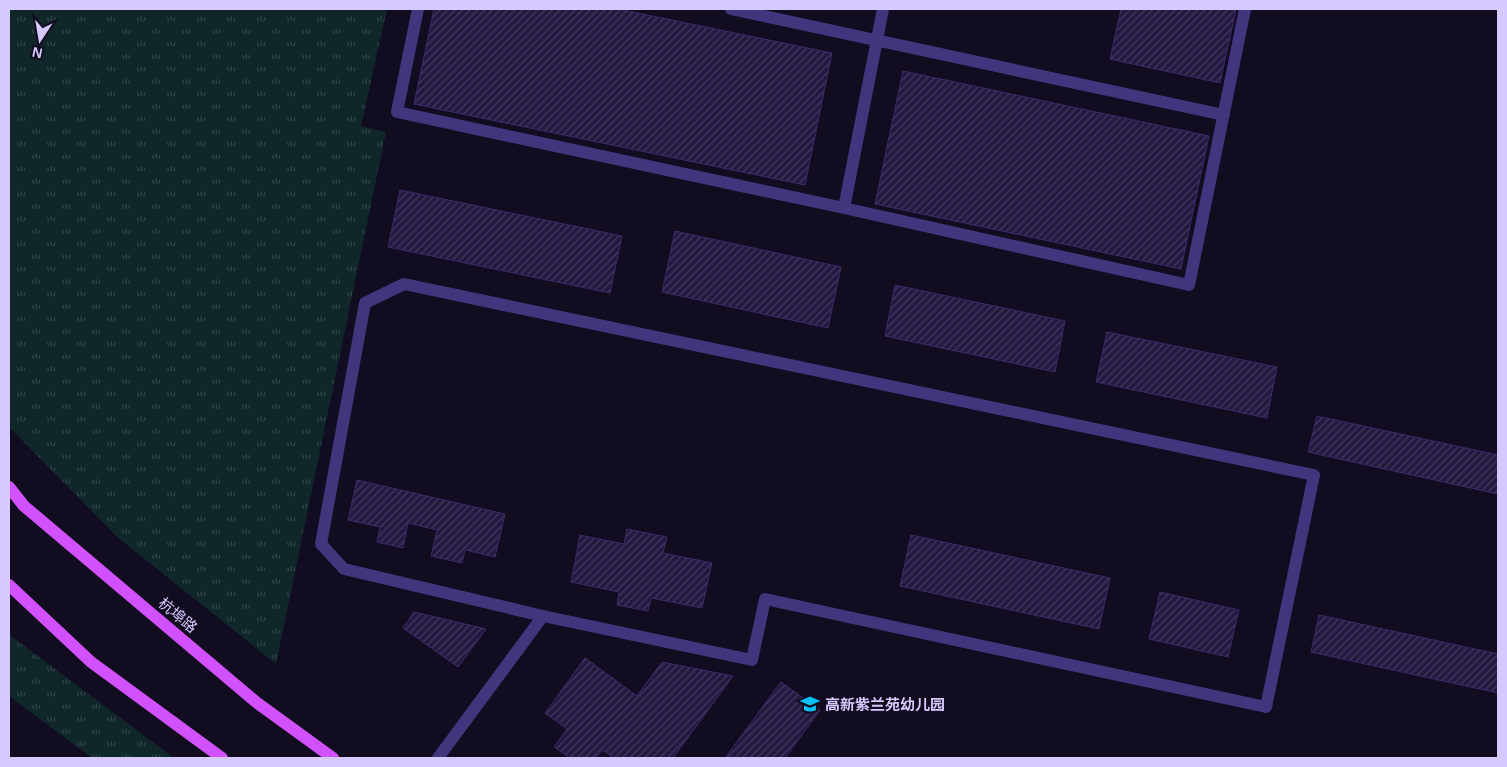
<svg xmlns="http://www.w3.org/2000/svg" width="1507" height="767" viewBox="0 0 1507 767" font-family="Helvetica,'Noto Sans SC',sans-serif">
<defs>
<pattern id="grass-tufts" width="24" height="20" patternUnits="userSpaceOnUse" patternTransform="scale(1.25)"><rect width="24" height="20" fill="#0f2729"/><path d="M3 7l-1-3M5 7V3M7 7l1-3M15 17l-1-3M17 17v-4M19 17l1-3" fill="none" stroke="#314549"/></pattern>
<pattern id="building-hatch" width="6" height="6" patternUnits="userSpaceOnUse" patternTransform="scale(1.25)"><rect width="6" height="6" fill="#241840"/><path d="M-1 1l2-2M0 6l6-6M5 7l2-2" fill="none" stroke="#43385d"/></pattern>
</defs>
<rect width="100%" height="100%" fill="#110c1f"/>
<!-- grass -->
<g fill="url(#grass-tufts)">
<path d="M9,9H387L361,126L386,132L276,664L117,537L9,427Z"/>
<path d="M9,634L11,636L174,758H92L9,696Z"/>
</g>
<!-- building -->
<g fill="url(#building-hatch)" stroke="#3e296c">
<path d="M434,9H618L832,53L805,185L414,104Z"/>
<path d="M1121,9H1236L1220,83L1110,59Z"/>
<path d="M903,71L1209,136L1181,269L875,204Z"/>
<path d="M400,190L622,236L610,293L388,247Z"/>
<path d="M675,231L841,267L828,328L662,292Z"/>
<path d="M895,285L1065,321L1055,372L885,336Z"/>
<path d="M1107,332L1277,367L1267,418L1096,382Z"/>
<path d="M1317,416L1498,455V494L1308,452Z"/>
<path d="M357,480L505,514L495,557L465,550L462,563L431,556L437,530L408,523L403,548L377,542L380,527L348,520Z"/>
<path d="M627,529L667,537L663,553L712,563L702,608L651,598L648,611L617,605L619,592L571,582L580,535L624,544Z"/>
<path d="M911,535L1110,578L1099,629L900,586Z"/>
<path d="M1160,592L1239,610L1228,657L1149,639Z"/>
<path d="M414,612L486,629L458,667L403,628Z"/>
<path d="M1319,615L1498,654V693L1311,652Z"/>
<path d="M585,658L637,696L662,662L733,676L673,758H614L602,750L596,758H570L554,747L567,729L545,713Z"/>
<path d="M781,682L820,710L785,758H725Z"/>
</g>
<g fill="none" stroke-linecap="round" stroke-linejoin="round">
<!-- minor -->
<g stroke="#41367e" stroke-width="12">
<path d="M418,9L397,112L844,208L1189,285L1245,9"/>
<path d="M731,9L1224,115"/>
<path d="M844,208L883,9"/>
<path d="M404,284L1314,475L1266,707L765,599L752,660L543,616L344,569L321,544L365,303Z"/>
<path d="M438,758L543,616"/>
</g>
<!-- major -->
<g stroke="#d150ff" stroke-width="12">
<path d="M9,487L24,506L256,702L333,758"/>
<path d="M9,585L91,662L222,758"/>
</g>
</g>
<!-- icons -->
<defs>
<g id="school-bare" transform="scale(1.5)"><path d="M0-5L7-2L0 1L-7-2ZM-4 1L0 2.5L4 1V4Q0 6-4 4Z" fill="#00c0f4" stroke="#110c1f" stroke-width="2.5" paint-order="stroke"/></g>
</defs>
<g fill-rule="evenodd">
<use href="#school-bare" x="810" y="704"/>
</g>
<g text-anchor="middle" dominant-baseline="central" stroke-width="5" stroke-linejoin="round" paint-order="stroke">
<!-- street labels -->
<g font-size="15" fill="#d6c9ff" stroke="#110c1f">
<text transform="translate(178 615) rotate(40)">杭埠路</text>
</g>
<!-- poi labels -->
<g font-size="15" font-weight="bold" fill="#d6c9ff" stroke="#110c1f" text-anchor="start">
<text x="825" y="704">高新紫兰苑幼儿园</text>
</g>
</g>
<!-- border -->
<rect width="1507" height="767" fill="none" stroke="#d6c9ff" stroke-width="20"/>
<!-- north arrow -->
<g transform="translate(40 40) rotate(192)" stroke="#110c1f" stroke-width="4" paint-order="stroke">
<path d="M0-4L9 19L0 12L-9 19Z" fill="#d6c9ff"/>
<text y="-8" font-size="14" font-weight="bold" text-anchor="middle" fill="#d6c9ff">N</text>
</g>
</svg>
